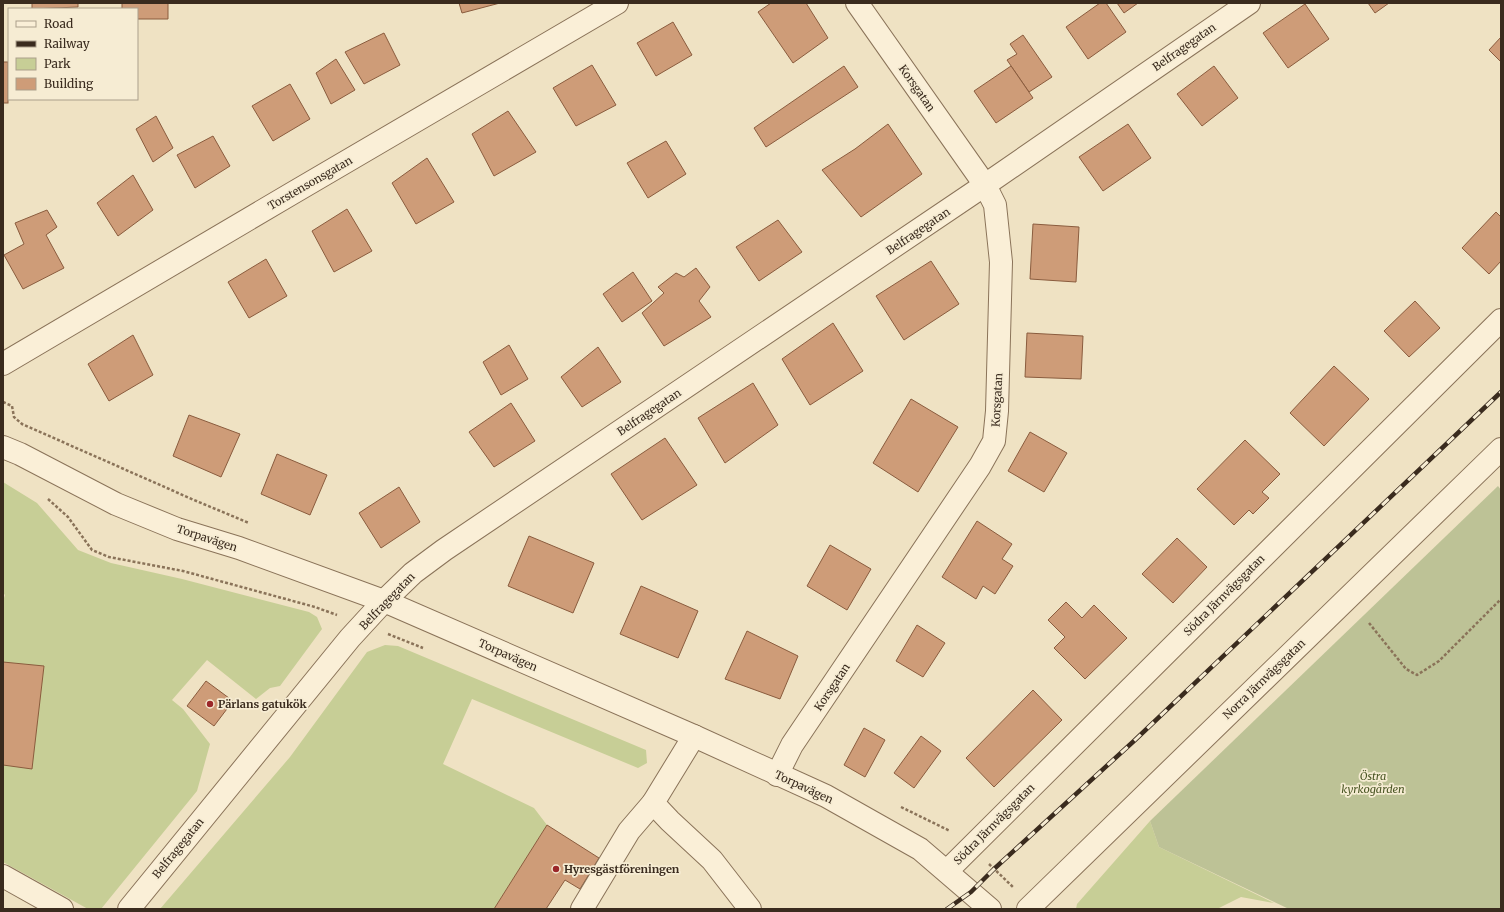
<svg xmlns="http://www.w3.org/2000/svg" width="1504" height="912" viewBox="0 0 1504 912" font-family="Merriweather,serif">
<rect width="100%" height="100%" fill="#efe2c3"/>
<!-- green -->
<g fill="#c7ce96">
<path d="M3,482L37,503L78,550L111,563L182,579L309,612L317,617L322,629L280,686L270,688L256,699L207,660L172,700L183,709L210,744L197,791L101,909H88L3,862V601L5,595L3,593Z"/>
<path d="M385,645L398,646L646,750L647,763L638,768L472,699L443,764L534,808L547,825L494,909H160L290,757L367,652Z"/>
<path d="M1150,821L1159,847L1274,903L1241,897L1217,909H1076L1077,904Z"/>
</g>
<!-- cemetery -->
<path fill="#bdc296" d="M1498,486L1501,490V909H1289L1159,847L1150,821Z"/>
<!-- building -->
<g fill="#ce9c78" stroke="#8a5c3e">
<path d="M32,3H78V7L32,9Z"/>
<path d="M122,3H168V19H137V9H122Z"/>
<path d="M459,3H500L462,13Z"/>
<path d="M771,3H806L828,38L793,63L758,12Z"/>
<path d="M1100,3H1106L1126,32L1088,59L1066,27Z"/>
<path d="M1117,3H1138L1124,13Z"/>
<path d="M1368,3H1389L1375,13Z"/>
<path d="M1305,4L1329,39L1288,68L1263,33Z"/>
<path d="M673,22L692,55L656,76L637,43Z"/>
<path d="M384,33L400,65L364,84L345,52Z"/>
<path d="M1023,35L1052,77L1029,92L1007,60L1017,54L1010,44Z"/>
<path d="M1501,37V62L1489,50Z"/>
<path d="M336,59L355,90L331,104L316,73Z"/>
<rect x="3" y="62" width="5" height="41"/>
<path d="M592,65L616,105L576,126L553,88Z"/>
<path d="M844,66L858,87L766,147L754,128Z"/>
<path d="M1011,66L1033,98L996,123L974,91Z"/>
<path d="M1214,66L1238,98L1202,126L1177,94Z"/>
<path d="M290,84L310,119L273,141L252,106Z"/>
<path d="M508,111L536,152L494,176L472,134Z"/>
<path d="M156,116L173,148L153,162L136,129Z"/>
<path d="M888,124L922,174L861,217L822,170L855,149Z"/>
<path d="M1128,124L1151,158L1103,191L1079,157Z"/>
<path d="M213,136L230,166L195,188L177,155Z"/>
<path d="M666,141L686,174L648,198L627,163Z"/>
<path d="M427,158L454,202L416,224L392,183Z"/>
<path d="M133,175L153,210L118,236L97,203Z"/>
<path d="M347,209L372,251L334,272L312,231Z"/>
<path d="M47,210L57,227L46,235L64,268L23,289L4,255L24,244L15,223Z"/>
<path d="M1496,212L1501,217V261L1489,274L1462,248Z"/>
<path d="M778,220L802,252L759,281L736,247Z"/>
<path d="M1033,224L1079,227L1076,282L1030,279Z"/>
<path d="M266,259L287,296L249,318L228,282Z"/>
<path d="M931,261L959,304L904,340L876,296Z"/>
<path d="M696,268L710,287L699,301L711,317L664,346L642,313L664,293L658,287L676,273L684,277Z"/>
<path d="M633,272L652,301L622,322L603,294Z"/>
<path d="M1415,301L1440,328L1409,357L1384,331Z"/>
<path d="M833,323L863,371L810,405L782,359Z"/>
<path d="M1027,333L1083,336L1081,379L1025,377Z"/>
<path d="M133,335L153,375L109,401L88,364Z"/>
<path d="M509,345L528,379L501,395L483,362Z"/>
<path d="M598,347L621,382L582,407L561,377Z"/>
<path d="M1334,366L1369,399L1324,446L1290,413Z"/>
<path d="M753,383L778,425L725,463L698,418Z"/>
<path d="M911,399L958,427L918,492L873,463Z"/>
<path d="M511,403L535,441L494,467L469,432Z"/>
<path d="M189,415L240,434L221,477L173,456Z"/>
<path d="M1030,432L1067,453L1044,492L1008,471Z"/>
<path d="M665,438L697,485L642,520L611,474Z"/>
<path d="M1245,440L1280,474L1262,492L1269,498L1253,514L1249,510L1234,525L1197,489Z"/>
<path d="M277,454L327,475L310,515L261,494Z"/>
<path d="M399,487L420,522L381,548L359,513Z"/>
<path d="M977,521L1012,544L1002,559L1013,566L995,594L983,586L976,599L942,577Z"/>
<path d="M529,536L594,563L573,613L508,586Z"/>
<path d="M1177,538L1207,567L1173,603L1142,574Z"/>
<path d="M830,545L871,569L847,610L807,586Z"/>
<path d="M641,586L698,611L678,658L620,634Z"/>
<path d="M1066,602L1082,618L1094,605L1127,638L1085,679L1054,648L1065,637L1048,620Z"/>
<path d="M917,625L945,643L923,677L896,661Z"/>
<path d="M747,631L798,656L780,699L725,679Z"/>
<path d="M3,662L44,666L32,769L3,765Z"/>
<path d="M206,681L233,701L214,726L187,706Z"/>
<path d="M1033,690L1062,720L994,787L966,758Z"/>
<path d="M864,728L885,740L865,777L844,765Z"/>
<path d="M921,736L941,751L914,788L894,773Z"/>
<path d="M547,825L599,858L580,889L565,880L546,909H494Z"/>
</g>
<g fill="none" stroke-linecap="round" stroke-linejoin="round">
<!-- minor casing -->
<g stroke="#8a7359" stroke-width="24">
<g id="minor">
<path d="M3,364L291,194L617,3"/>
<path d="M3,447L20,454L116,504L177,529L239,548L384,601L694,736L826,796L920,849L990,909"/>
<path d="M694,736L653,803L670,821L712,860L750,909"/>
<path d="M777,775L792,745L980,466L994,441L997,411L1001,262L995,205L985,185L857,3"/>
<path d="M947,871L1501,320"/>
<path d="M3,876L62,909"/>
<path d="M129,909L350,638L384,601L413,573L444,550L985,185L1249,3"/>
<path d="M582,909L629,831L653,803"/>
<path d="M1028,909L1501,449"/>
</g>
</g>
<!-- path -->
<g stroke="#8a7359" stroke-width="2.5" stroke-dasharray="3 2" stroke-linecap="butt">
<path d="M3,402L12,406L14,417L22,424L194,500L249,523"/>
<path d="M48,499L68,517L92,550L109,557L183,571L315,607L337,615"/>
<path d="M1369,623L1406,669L1417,675L1439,661L1501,599"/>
<path d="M388,634L423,648"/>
<path d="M901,807L950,831"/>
<path d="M989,864L1014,888"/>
</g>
<!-- minor -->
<use href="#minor" stroke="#faefd7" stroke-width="22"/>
<!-- rail casing -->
<g stroke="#3a2b1e" stroke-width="4.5">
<path id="rail" d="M947,909L971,892L994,869L1135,740L1501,392"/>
</g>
<!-- rail -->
<use href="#rail" stroke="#f6ecd3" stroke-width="3" stroke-dasharray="9" stroke-linecap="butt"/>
</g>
<!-- markers -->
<g fill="#9b2729" stroke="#f6ecd3" stroke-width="1.5">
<circle cx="210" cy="704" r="4"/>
<circle cx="556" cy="869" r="4"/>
</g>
<g text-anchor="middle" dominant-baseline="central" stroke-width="3.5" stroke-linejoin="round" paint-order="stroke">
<!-- street labels -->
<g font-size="11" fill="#3a2b1e" stroke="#f6ecd3">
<text transform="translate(1184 47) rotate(-35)">Belfragegatan</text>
<text transform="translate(917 88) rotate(55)">Korsgatan</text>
<text transform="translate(310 183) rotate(-30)">Torstensonsgatan</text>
<text transform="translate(918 231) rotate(-34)">Belfragegatan</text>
<text transform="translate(997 400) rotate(-87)">Korsgatan</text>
<text transform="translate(649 412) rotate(-34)">Belfragegatan</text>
<text transform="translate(207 538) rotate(18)">Torpavägen</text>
<text transform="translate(1224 595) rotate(-45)">Södra Järnvägsgatan</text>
<text transform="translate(387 601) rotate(-46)">Belfragegatan</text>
<text transform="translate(508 655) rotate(24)">Torpavägen</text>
<text transform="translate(1264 679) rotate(-44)">Norra Järnvägsgatan</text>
<text transform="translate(832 687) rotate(-56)">Korsgatan</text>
<text transform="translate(804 787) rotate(25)">Torpavägen</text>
<text transform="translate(994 824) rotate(-45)">Södra Järnvägsgatan</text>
<text transform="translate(178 848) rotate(-51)">Belfragegatan</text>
</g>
<!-- poi labels -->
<g font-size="11" font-weight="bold" fill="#3a2b1e" stroke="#f6ecd3" text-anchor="start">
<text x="218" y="704">Pärlans gatukök</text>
<text x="564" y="869">Hyresgästföreningen</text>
</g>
<!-- park labels -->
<g font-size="11" font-style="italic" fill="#4a5624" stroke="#f6ecd3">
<text x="1373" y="776">Östra<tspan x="1373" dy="13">kyrkogården</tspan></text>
</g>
</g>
<!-- border -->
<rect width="1504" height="912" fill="none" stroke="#3a2b1e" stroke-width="8"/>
<!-- legend -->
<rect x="8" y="8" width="130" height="92" fill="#f6ecd3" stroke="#ab9f8b"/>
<rect x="16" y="21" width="20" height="6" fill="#faefd7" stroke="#ab9f8b"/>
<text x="44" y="28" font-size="12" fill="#3a2b1e">Road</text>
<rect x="16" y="41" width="20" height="6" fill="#3a2b1e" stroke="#ab9f8b"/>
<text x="44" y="48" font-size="12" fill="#3a2b1e">Railway</text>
<rect x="16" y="58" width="20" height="12" fill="#c7ce96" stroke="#ab9f8b"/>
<text x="44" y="68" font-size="12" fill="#3a2b1e">Park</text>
<rect x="16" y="78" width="20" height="12" fill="#ce9c78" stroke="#ab9f8b"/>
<text x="44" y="88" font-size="12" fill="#3a2b1e">Building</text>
</svg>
